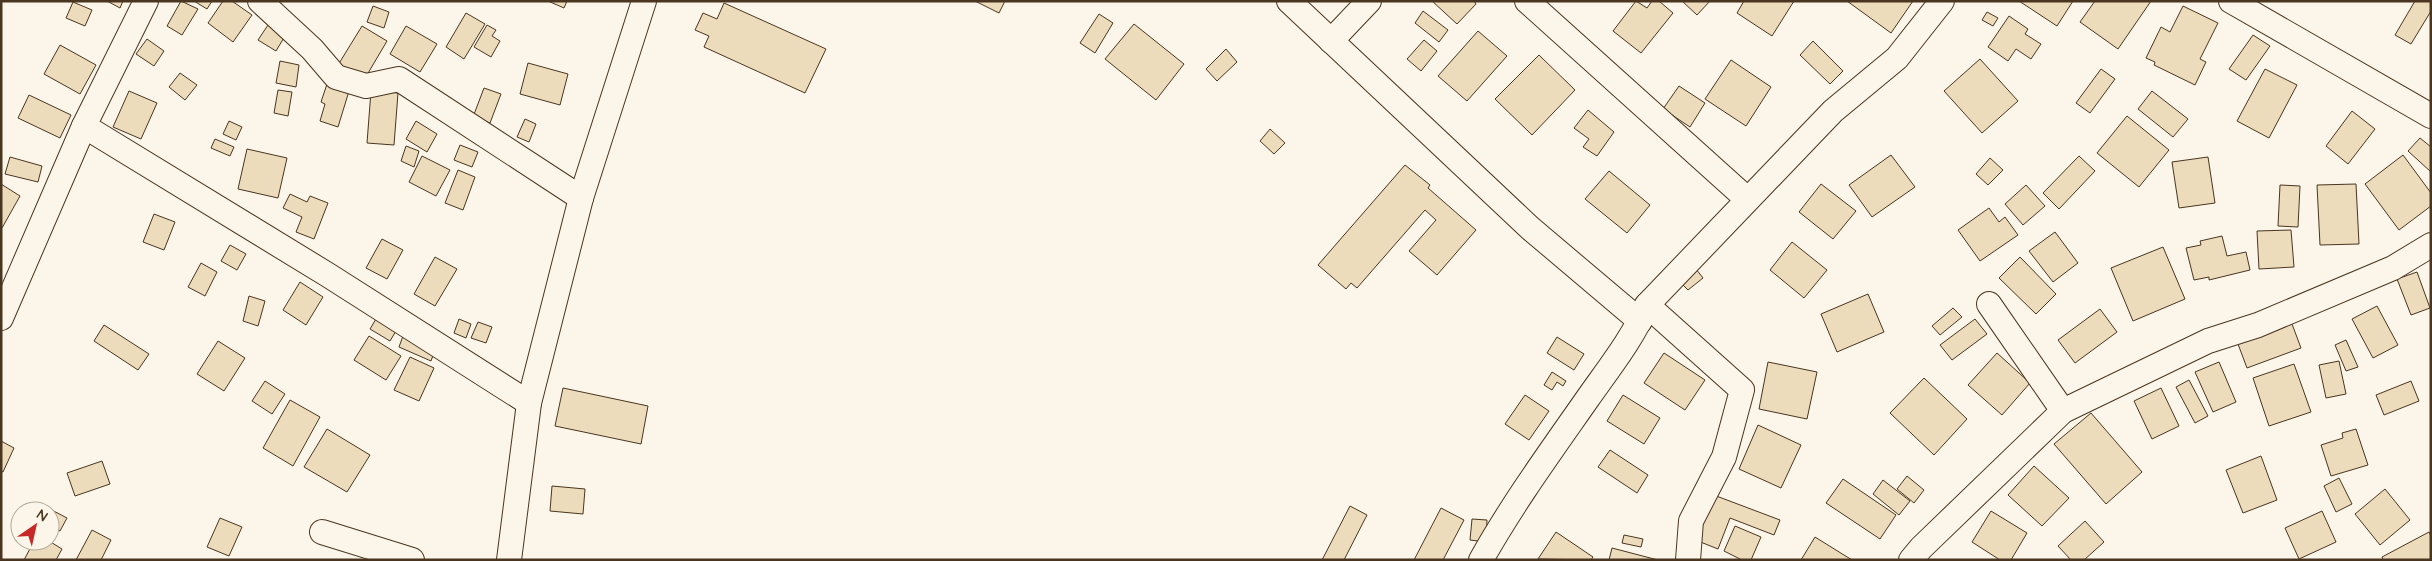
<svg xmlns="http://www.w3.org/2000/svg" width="2432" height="561" viewBox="0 0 2432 561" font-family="Quicksand,sans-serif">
<rect width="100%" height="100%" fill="#fbf6e9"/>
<!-- building -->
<g fill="#ecdcbc" stroke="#4a3520">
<path d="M107,1H123L120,8Z"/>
<path d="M181,1L198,9L182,35L167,26Z"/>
<path d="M194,1H212L207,9Z"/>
<path d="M223,1H232L252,15L233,42L208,23Z"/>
<path d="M548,1H567L564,8Z"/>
<path d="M975,1H1005L999,13Z"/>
<path d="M1432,1H1474L1476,4L1457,24Z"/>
<path d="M1636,1L1647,8L1652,1H1659L1673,13L1641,53L1613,31Z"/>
<path d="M1682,1H1710L1697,15Z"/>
<path d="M1744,1H1794L1772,36L1737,13Z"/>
<path d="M1847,1H1913L1891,33Z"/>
<path d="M2019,1H2073L2057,26Z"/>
<path d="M2095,1H2151L2118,49L2080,22Z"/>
<path d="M2415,1H2431V11L2411,44L2395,35Z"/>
<path d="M73,2L92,10L85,26L66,18Z"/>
<path d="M724,3L826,49L805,93L704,47L709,36L695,30L703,13L717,19Z"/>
<path d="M373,6L389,12L384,28L367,22Z"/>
<path d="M2183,6L2218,23L2200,59L2206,62L2195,85L2154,65L2155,62L2146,58L2161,27L2170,32Z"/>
<path d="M1423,11L1448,30L1439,42L1415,23Z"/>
<path d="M1987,12L1998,18L1993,26L1982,20Z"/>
<path d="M466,13L485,24L464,59L446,47Z"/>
<path d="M1099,14L1113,23L1095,53L1080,43Z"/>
<path d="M2009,16L2028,29L2025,34L2041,44L2031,59L2016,49L2008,61L1988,47Z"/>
<path d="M1134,24L1184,64L1156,100L1105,59Z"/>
<path d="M268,25L285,36L276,51L258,40Z"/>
<path d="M487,25L496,30L492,36L500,41L491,57L474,47Z"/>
<path d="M362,26L387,41L364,80L338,65Z"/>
<path d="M406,26L437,44L420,72L390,54Z"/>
<path d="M1478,31L1507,56L1467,101L1438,76Z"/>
<path d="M2253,35L2270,46L2246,80L2229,69Z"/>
<path d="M147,39L164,51L154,66L136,54Z"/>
<path d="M1424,40L1437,51L1421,71L1407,59Z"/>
<path d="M1813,41L1843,71L1830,84L1800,55Z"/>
<path d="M60,45L96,65L80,94L44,74Z"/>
<path d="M1226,49L1237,62L1217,81L1206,69Z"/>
<path d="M1539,55L1575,90L1532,135L1495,99Z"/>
<path d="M1980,59L2018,101L1982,133L1944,91Z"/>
<path d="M1731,60L1771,87L1746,126L1705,99Z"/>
<path d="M280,61L299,65L296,87L276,83Z"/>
<path d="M528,63L568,74L560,105L520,94Z"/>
<path d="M2101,69L2115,79L2090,113L2076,103Z"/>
<path d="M2265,69L2297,85L2269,138L2237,121Z"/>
<path d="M180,73L197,85L185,100L169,87Z"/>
<path d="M327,84L349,91L338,127L320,121L325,104L321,102Z"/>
<path d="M1679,86L1705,103L1690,127L1663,109Z"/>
<path d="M484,88L501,94L490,123L473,117Z"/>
<path d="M278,90L292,92L288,116L274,113Z"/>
<path d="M129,91L157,103L141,139L113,127Z"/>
<path d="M371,91L398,93L394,145L367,143Z"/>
<path d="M2152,91L2188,119L2173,137L2138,109Z"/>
<path d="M29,95L71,115L60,138L18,118Z"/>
<path d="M1588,110L1614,132L1597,156L1583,147L1589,139L1574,128Z"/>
<path d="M2352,111L2375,129L2348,164L2326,146Z"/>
<path d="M2127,116L2169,150L2139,187L2097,153Z"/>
<path d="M525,119L536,124L529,142L517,137Z"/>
<path d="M229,121L242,127L236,140L223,134Z"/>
<path d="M416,121L437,134L427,152L406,139Z"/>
<path d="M1270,129L1285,143L1274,154L1260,141Z"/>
<path d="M2420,138L2431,147V172L2408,151Z"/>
<path d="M215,139L234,147L230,156L211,148Z"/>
<path d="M460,145L478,152L472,167L454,160Z"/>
<path d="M406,146L419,151L414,167L401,161Z"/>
<path d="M247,149L287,158L278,198L238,189Z"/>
<path d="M1891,155L1915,187L1872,217L1849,185Z"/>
<path d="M2403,155L2431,193V206L2399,230L2365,184Z"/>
<path d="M422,156L450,170L436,196L409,182Z"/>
<path d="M2079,156L2095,171L2059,209L2043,193Z"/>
<path d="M10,157L42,166L38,182L5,174Z"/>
<path d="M2208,157L2215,203L2179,208L2172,162Z"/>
<path d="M1990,158L2003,170L1988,185L1976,174Z"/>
<path d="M1405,165L1430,185L1428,188L1476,230L1437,275L1409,251L1436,220L1425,210L1357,288L1351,283L1346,289L1318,265Z"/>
<path d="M458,170L475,177L463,210L445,203Z"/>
<path d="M1609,171L1650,205L1627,233L1585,199Z"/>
<path d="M1,184L20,196L2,228L1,227Z"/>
<path d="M1821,184L1856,211L1833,239L1799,212Z"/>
<path d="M2356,184L2359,244L2320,245L2317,185Z"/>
<path d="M2026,185L2045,206L2023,225L2005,204Z"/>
<path d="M2280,185L2300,186L2298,227L2278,226Z"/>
<path d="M290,194L307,202L310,196L328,203L314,239L296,232L302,217L283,208Z"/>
<path d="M1989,208L1999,222L2005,217L2018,235L1980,261L1958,230Z"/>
<path d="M154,214L175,222L164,250L143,242Z"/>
<path d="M2291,230L2294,267L2259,269L2257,231Z"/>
<path d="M2055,232L2078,263L2053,282L2029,251Z"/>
<path d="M2222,236L2227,256L2246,252L2250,270L2209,280V277L2194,280L2186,248L2201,245L2200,241Z"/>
<path d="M382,239L403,250L387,279L366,268Z"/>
<path d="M1792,242L1827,270L1804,298L1770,270Z"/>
<path d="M230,245L246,254L237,270L221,261Z"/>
<path d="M2163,247L2185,299L2133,321L2111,268Z"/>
<path d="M435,257L457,269L435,306L414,294Z"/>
<path d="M2020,257L2056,294L2036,314L1999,278Z"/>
<path d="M201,263L217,272L205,296L188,287Z"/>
<path d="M1696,269L1703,278L1688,290L1680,282Z"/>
<path d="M2417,272L2430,308L2411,315L2397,279Z"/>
<path d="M300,282L323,297L306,325L283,310Z"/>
<path d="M1868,294L1884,332L1837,352L1821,314Z"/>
<path d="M249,296L265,301L258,326L243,321Z"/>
<path d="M2377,306L2398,345L2373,358L2352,319Z"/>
<path d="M1953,308L1962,317L1940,335L1932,326Z"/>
<path d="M2100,309L2117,332L2075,363L2058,340Z"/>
<path d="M376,319L396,331L390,341L370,329Z"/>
<path d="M459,319L471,324L466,338L454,333Z"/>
<path d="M1975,319L1987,334L1952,360L1940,345Z"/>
<path d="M478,322L492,327L486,343L471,338Z"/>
<path d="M2292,324L2301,348L2247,368L2238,344Z"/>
<path d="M104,325L149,354L138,370L94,341Z"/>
<path d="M369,336L401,356L386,380L354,360Z"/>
<path d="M403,336L435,350L431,361L399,347Z"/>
<path d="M1557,337L1584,354L1574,370L1547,353Z"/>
<path d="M2346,340L2358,367L2346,371L2335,345Z"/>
<path d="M218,341L245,358L224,391L197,374Z"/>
<path d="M1664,353L1705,380L1685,410L1644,383Z"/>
<path d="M1997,353L2030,383L2002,415L1968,385Z"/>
<path d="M410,357L434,368L419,401L394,390Z"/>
<path d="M2339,361L2346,394L2326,398L2319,365Z"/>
<path d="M1768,362L1817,372L1807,419L1759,409Z"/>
<path d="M2219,362L2236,402L2213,412L2195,372Z"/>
<path d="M2294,364L2311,412L2269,426L2253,378Z"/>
<path d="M1552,372L1566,381L1563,386L1557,382L1552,390L1544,385Z"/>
<path d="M1924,378L1967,419L1934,455L1890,413Z"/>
<path d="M2189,380L2208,416L2195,423L2176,387Z"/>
<path d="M265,381L285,394L272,414L252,401Z"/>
<path d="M2411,381L2419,401L2384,415L2376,395Z"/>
<path d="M563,388L648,406L641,444L555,426Z"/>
<path d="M2161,388L2179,426L2152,439L2134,401Z"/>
<path d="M1525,395L1549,411L1529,440L1505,424Z"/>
<path d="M1623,395L1660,418L1644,444L1607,421Z"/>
<path d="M290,400L320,417L293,466L263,448Z"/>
<path d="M2091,413L2142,472L2106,504L2054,444Z"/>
<path d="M1758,425L1801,445L1781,488L1739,469Z"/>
<path d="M327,429L370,455L347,492L304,467Z"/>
<path d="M2356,429L2368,465L2331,476L2321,445L2343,438L2342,433Z"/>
<path d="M1,441L14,448L3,472L1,471Z"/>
<path d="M1610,450L1648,475L1637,493L1598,467Z"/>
<path d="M2261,456L2277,500L2243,513L2226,470Z"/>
<path d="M102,461L110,484L75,496L67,473Z"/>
<path d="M2034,466L2069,498L2042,526L2008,495Z"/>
<path d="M1907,476L1924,490L1914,503L1897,489Z"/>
<path d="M2339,478L2352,504L2336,512L2324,486Z"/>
<path d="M1843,479L1896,515L1880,539L1826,503Z"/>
<path d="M1883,480L1910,501L1899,515L1873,494Z"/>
<path d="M552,486L585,489L583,514L550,511Z"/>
<path d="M2385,489L2410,520L2380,545L2355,514Z"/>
<path d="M1711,494L1780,520L1774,535L1730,518L1718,549L1693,539Z"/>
<path d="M1350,506L1367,515L1344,560H1322Z"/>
<path d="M46,507L67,518L60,531L50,526V511H44Z"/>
<path d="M1441,508L1464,520L1443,560H1414Z"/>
<path d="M1991,511L2027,533L2011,560H2000L1972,542Z"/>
<path d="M2322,511L2336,542L2299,559L2285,528Z"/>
<path d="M220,518L242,527L229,556L207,547Z"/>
<path d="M1472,519L1487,520L1486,542L1470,540Z"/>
<path d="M2085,521L2104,542L2084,560H2071L2058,546Z"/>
<path d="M1735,526L1761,537L1751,560H1742L1724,551Z"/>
<path d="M92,530L111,540L101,560H76Z"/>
<path d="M1556,532L1593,557L1591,560L1538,559Z"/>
<path d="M2429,532L2431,536V560H2383L2382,557Z"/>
<path d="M1624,535L1643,539L1641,547L1622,543Z"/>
<path d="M1815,537L1852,560H1801Z"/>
<path d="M34,541H49L62,549L56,560H24Z"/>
<path d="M1612,548L1658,560H1609Z"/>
</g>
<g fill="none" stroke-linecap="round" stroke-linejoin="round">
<!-- minor casing -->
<g stroke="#4a3520" stroke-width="26">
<g id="minor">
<path d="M260,1L312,49L336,77L366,86L399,79L581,198"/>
<path d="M1289,1L1530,228L1640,321"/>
<path d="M1527,1L1747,199"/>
<path d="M2231,1L2431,116"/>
<path d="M1331,41L1369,1"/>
<path d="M84,126L328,275L529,403"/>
<path d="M1989,304L2063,411"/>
<path d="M1647,305L1742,390L1724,457L1691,521L1688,560"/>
<path d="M1,318L84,126L146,1"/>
<path d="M322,532L412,560"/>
<path d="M509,560L529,403L581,198L644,1"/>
<path d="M1481,560C1513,503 1551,451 1588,398C1609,368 1633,338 1647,305L1833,111L1897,58L1942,1"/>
<path d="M1911,560L1921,548L2063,411L2208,341L2258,325L2393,268L2431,245"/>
</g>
</g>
<!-- minor -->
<use href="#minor" stroke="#fbf6e9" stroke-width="24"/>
</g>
<!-- border -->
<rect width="2432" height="561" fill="none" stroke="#4a3520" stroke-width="5"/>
<!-- north arrow -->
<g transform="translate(35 526) rotate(34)"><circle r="24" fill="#fbf6e9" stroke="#b4a999"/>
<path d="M0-4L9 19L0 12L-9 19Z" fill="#c62828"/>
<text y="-8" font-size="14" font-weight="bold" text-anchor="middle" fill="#4a3520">N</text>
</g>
</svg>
